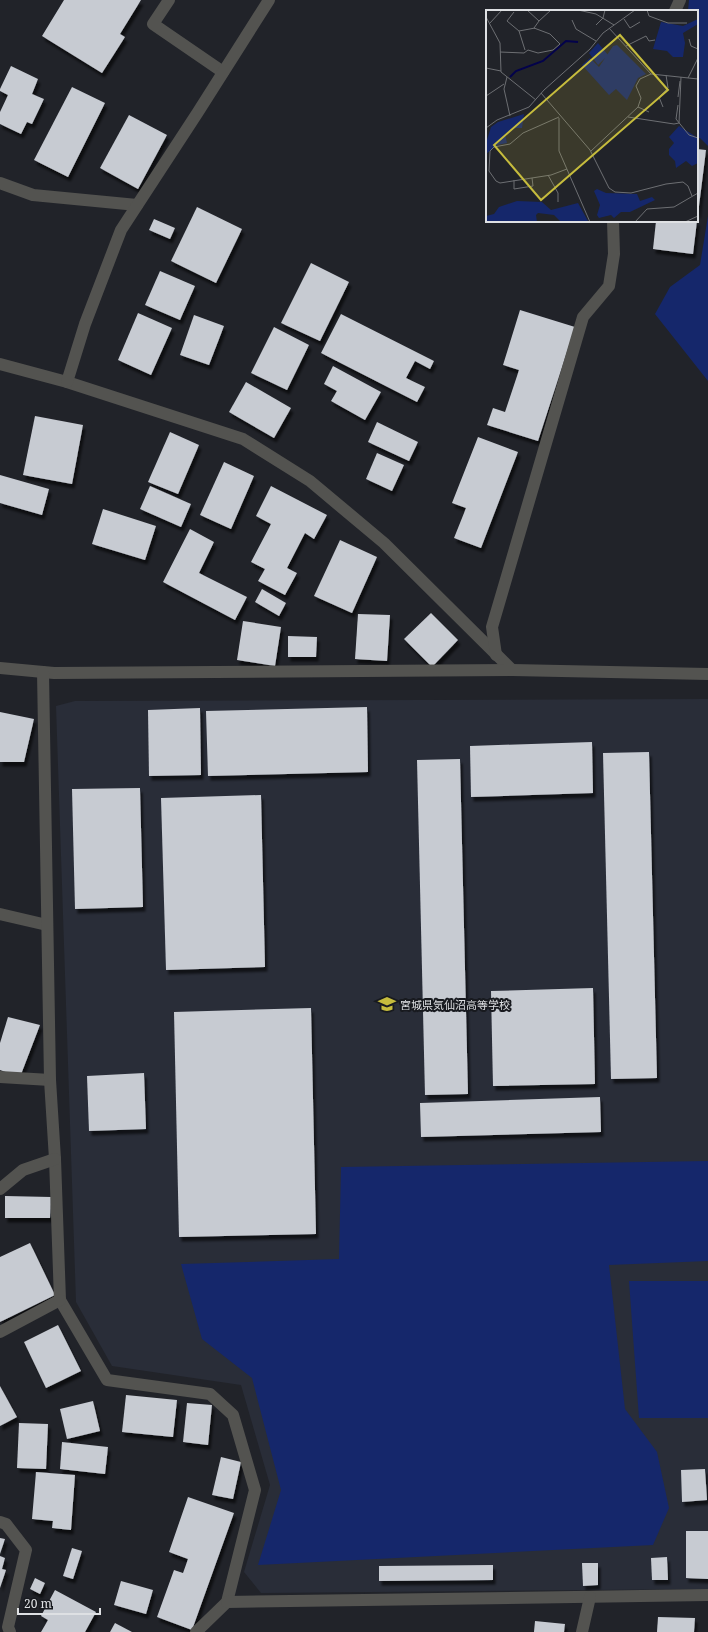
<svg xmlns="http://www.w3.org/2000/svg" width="708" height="1632" viewBox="0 0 708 1632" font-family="'Noto Serif','Noto Sans JP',serif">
<defs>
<filter id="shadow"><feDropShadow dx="2.5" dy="4.5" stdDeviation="1" flood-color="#0009"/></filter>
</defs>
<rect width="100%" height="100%" fill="#212329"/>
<!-- built -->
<path fill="#292d38" d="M708,699V1589L261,1593L244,1572L270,1485L241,1385L112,1366L76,1302L56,706L75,701Z"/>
<!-- green -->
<g fill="#15276b">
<path d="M689,0H708V146L700,138H697V11H688Z"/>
<path d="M708,216V381L655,314L670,287L700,265Z"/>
<path d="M708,1161V1261L609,1265L625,1409L657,1452L669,1508L653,1545L258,1565L281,1490L252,1378L202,1339L181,1264L339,1259L341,1167Z"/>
<path d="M629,1281H708V1418H639Z"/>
</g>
<!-- building -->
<g fill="#c7cbd2" filter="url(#shadow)">
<path d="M64,0H141L120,34L125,37L102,73L42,36Z"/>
<path d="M11,66L38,79L32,94L44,99L32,124L27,122L21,134L0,124V112L8,95L0,91V89Z"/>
<path d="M72,87L105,103L68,177L34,160Z"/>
<path d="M129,115L167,135L138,189L100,168Z"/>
<path d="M697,149L706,150L698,214H697Z"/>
<path d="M197,207L242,229L216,283L171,261Z"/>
<path d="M154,219L175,228L170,239L149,230Z"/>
<path d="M656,221H697L693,254L653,249Z"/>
<path d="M311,263L349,282L320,341L281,323Z"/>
<path d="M160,271L195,286L180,320L145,305Z"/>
<path d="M520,310L575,327L538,441L487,425L493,408L505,412L519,370L503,365Z"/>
<path d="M138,313L172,328L151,375L118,360Z"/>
<path d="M341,314L434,361L430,369L415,361L406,378L425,387L417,402L321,353Z"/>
<path d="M194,315L224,326L209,365L180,355Z"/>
<path d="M274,327L309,345L287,390L251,373Z"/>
<path d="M333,366L381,392L365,420L331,401L337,391L324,384Z"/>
<path d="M246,382L291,408L274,438L229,412Z"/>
<path d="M35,416L83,425L72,484L23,475Z"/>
<path d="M377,422L418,442L409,461L368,442Z"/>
<path d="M170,432L199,445L178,494L148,482Z"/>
<path d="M478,437L518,452L481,548L454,538L466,508L452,503Z"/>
<path d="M377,453L404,465L392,491L366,479Z"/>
<path d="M224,462L254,476L231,529L200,515Z"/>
<path d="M0,475L49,489L42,515L0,503Z"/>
<path d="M150,486L191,504L181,527L140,509Z"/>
<path d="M271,486L327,515L314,539L305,533L287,568L297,573L285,595L258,581L265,569L251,562L271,524L256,516Z"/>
<path d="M103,509L156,526L145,560L92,544Z"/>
<path d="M190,529L214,542L199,573L247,597L235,620L163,582Z"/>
<path d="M340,540L377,557L352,613L314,596Z"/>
<path d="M262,589L286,603L279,616L255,602Z"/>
<path d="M431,613L458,640L432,667L404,639Z"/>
<path d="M358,614L390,615L387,661L355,659Z"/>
<path d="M243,621L281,627L275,666L237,660Z"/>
<path d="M288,636L317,637L316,657H288Z"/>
<path d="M367,707L368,772L208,776L206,711Z"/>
<path d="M200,708L201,775L149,776L148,710Z"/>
<path d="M0,712L34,719L24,762H0Z"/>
<path d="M592,742L593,793L471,797L470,746Z"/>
<path d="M649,752L657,1078L611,1079L603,753Z"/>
<path d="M460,759L468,1094L425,1095L417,760Z"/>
<path d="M140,788L143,907L75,909L72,789Z"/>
<path d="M261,795L265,967L166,970L161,798Z"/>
<path d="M593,988L595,1084L493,1086L491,991Z"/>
<path d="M311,1008L316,1234L179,1237L174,1012Z"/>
<path d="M8,1017L40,1025L20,1077L0,1070V1043Z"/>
<path d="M144,1073L146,1129L89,1131L87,1076Z"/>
<path d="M600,1097L601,1132L421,1137L420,1103Z"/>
<path d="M5,1196L51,1197L50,1218H5Z"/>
<path d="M30,1243L55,1295L0,1322V1257Z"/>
<path d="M58,1325L81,1371L46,1388L24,1342Z"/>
<path d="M0,1386L17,1417L0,1426Z"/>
<path d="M126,1395L177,1400L173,1437L122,1432Z"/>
<path d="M93,1401L100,1431L67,1439L60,1409Z"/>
<path d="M187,1403L212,1405L208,1445L183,1442Z"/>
<path d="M19,1423L48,1424L46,1469L17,1468Z"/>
<path d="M62,1442L108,1447L105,1474L60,1469Z"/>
<path d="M221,1457L241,1462L233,1499L212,1495Z"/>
<path d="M705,1469L707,1500L682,1502L681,1470Z"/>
<path d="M36,1472L75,1475L71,1530L52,1528L53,1521L32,1519Z"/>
<path d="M188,1497L234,1513L192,1630L157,1617L174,1570L183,1573L188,1559L169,1552Z"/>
<path d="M686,1531H708V1579L686,1578Z"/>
<path d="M0,1538L5,1539L0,1554Z"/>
<path d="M72,1548L82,1551L73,1579L63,1576Z"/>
<path d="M0,1556L5,1558L2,1569L6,1570L0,1588Z"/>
<path d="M667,1557L668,1580H652L651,1558Z"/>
<path d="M582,1563H598V1585L583,1586Z"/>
<path d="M493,1565V1580L379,1581V1566Z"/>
<path d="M35,1578L45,1583L40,1594L30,1589Z"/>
<path d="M121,1581L153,1590L146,1614L114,1605Z"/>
<path d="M55,1590L96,1612L85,1632H41L48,1620L41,1616Z"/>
<path d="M658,1617L695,1618L694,1632H657Z"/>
<path d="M535,1621L565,1624L564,1632H534Z"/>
<path d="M115,1623L132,1632H110Z"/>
</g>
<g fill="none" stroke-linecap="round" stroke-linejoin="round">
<!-- lane -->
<g stroke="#535350" stroke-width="12">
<path d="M0,914L47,925"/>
<path d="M0,1077L50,1080"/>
</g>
<!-- street -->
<g stroke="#535350" stroke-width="12">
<path d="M169,0L153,24L223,72"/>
<path d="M675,11L680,0"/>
<path d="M0,183L33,195L137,205"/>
<path d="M0,364L67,382L243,439L310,481L384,543L512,670"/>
<path d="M67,382L85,324L121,230L198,112L269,0"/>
<path d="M496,655L492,627L583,317L609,286L614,254L613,221"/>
<path d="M0,668L54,673L512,670L708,674"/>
<path d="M43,672L50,1080L55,1159L60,1300L107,1380L210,1394L233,1415L255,1490L227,1602L196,1632"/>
<path d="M0,1189L23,1170L55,1159"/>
<path d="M0,1332L60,1300"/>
<path d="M0,1522L6,1524L26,1550L8,1627L10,1632"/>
<path d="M227,1602L708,1595"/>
<path d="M582,1632L590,1597"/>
</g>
</g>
<!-- icons -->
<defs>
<g id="school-bare" transform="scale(1.38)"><path d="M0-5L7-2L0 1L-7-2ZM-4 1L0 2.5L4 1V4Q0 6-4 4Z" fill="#c6bc3d" stroke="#181a1f" stroke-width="2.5" paint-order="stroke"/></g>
</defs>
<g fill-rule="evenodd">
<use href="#school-bare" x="387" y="1004"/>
</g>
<g text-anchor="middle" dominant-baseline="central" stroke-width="4" stroke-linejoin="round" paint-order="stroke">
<!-- poi labels -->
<g font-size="11" fill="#dee0e3" stroke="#181a1f" text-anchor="start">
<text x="400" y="1004">宮城県気仙沼高等学校</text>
</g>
</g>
<!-- overview -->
<g transform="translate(486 10)">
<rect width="212" height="212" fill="#212329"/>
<path d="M212,9V14L197,23L199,33L197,47H187L181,41L167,39L175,12L197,16ZM112,33L122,45L112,55L103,43ZM131,35L160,64L152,68L141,90L130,79L123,85L96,55L104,48L113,57L127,36ZM38,104L36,118H29L19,124L21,133L11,135L0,144V133L5,117L12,112ZM193,116L212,128V153L206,156L200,151L190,158L189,151L183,145V139L188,133L183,127ZM111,179L120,183L151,184L154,191L166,187L169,190L144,202H135L128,208L125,205L113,208L111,205L114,195L108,181ZM31,191L56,192L65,200L92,193L102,211L75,212L68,205L52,203L50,205L51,212H0V206L8,204L13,197Z" fill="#15276b"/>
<path fill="none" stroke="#03024b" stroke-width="2" d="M24,67L30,61L57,51L80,31L92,32"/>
<path fill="none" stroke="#6d6f73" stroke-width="1" d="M92,0L110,4L128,15M161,0L163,6L182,13H201M28,2L21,11L33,21L39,40M0,7L14,33L15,62L50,90M138,9L144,18L154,12M86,10L90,19L110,31M53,11L65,0M4,13L16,0M110,15L117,8L119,0M123,18L165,64M33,21L49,18M203,29L205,36L212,39M140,36L160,26L163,31L169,30M14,42L38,43L42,40L52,43L67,40L74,34L64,24L48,18L53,11L41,0M0,58L15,61M21,67L18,79L24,106M202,68L212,48M55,83L104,140L123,178L129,182L145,183L180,174L197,172L202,176L206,186M0,86L18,74M192,87L194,71M192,95L190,109L203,125L212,128M152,97L163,102M177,97L173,87L182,78L180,65M73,107L37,123L24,134L8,137L4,141L3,161L10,171L14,173L65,165L81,159M142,107L188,114L193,113L195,67M73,108V141L104,212M0,118L11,110L43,97L58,80L104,39L117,23L149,0M105,141L152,97L155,88L150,76L154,69L165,64L212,69M62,165L72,183V192M28,170V179L47,176L46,168M149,212L161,199L188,197L212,183M199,212L212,206"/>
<path fill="#c6bc3d" fill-opacity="0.15" stroke="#c6bc3d" stroke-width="2" d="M134,25L182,80L55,190L8,135Z"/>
<rect width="212" height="212" fill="none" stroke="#dee0e3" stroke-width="2"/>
</g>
<!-- scale -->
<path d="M18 1608v6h82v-6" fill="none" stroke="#dee0e3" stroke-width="2"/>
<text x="24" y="1608" font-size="12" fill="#dee0e3" stroke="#181a1f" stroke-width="3" paint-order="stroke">20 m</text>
</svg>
